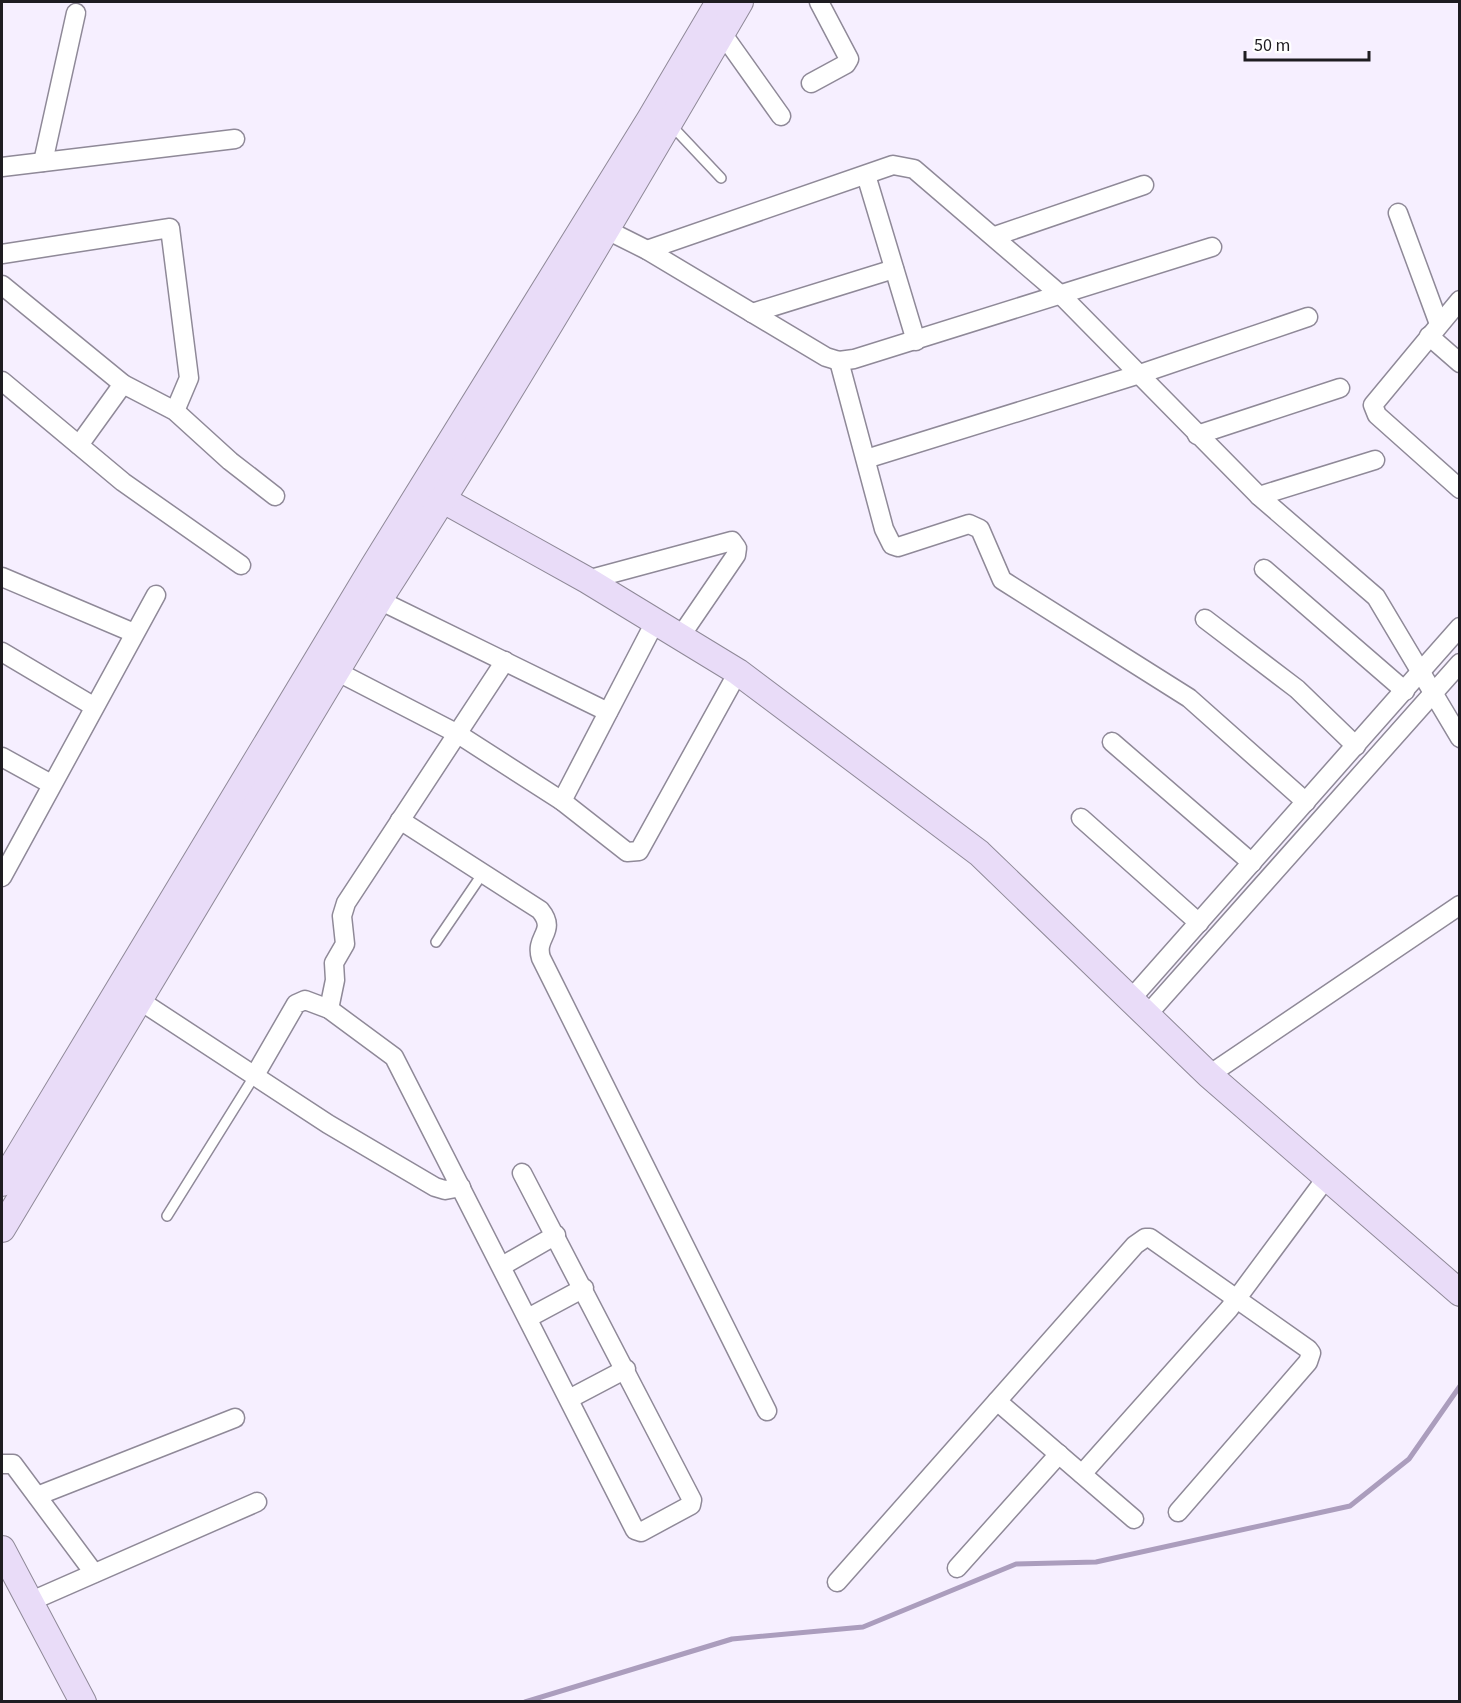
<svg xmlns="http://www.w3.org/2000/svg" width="1461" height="1703" viewBox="0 0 1461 1703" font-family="'Source Sans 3',sans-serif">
<rect width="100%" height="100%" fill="#f6efff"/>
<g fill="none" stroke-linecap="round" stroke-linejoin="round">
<!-- stream -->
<path stroke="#ab9dbd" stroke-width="5" d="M525,1702L732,1639L863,1627L1016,1564L1096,1562L1350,1506L1409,1459L1460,1386"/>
<!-- lane casing -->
<g stroke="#8f8998" stroke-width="12">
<g id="lane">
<path d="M671,125L721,178"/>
<path d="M436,942L483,873"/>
<path d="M167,1216L255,1075"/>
</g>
</g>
<!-- street casing -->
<g stroke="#8f8998" stroke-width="21">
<g id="street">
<path d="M722,33L781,116"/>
<path d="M811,83L846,64L849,59L819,2"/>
<path d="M43,162L76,13"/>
<path d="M2,167L235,139"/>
<path d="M866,175L916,341"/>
<path d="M1398,213L1439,324"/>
<path d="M607,230L647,250L826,357L839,361L854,359L1212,247"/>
<path d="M995,236L1144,185"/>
<path d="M647,250L893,165L914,169L1062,296L1259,496L1376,597L1460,738"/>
<path d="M2,254L170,228L189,378L175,411"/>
<path d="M2,285L123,384L175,411L230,461L275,496"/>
<path d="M1460,300L1373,405L1377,415L1460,489"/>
<path d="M752,313L894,269"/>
<path d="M1429,336L1460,363"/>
<path d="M839,361L884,529L892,545L898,547L969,524L980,529L1002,580L1189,698L1306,802"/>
<path d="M2,381L123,482L241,565"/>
<path d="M1197,435L1340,388"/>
<path d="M79,445L123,384"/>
<path d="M866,459L1140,374L1308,317"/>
<path d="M1259,496L1375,460"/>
<path d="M1264,569L1405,691"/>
<path d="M2,577L134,633"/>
<path d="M587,580L732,541L737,548L736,555L680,637"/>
<path d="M379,600L608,712"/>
<path d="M1205,619L1297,689L1356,746"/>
<path d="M2,652L93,706"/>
<path d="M336,671L458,734L562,801L627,852L639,851L738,672"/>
<path d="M1112,742L1252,863"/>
<path d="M2,757L51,784"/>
<path d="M562,801L655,622"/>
<path d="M1081,818L1199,923"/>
<path d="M400,820L540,910C558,932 534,936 541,958L767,1411"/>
<path d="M2,877L156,595"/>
<path d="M1131,999L1460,627"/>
<path d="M139,1000L328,1124L435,1187L445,1190L461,1187"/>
<path d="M329,1009L335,980L334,963L345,944L342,916L346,903L505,661"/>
<path d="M1147,1015L1460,663"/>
<path d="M255,1075L296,1004L305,1000L329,1009L394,1057L635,1530L641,1532L691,1505L692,1500L522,1173"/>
<path d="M1209,1075L1460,905"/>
<path d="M502,1266L556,1235"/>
<path d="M528,1318L584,1288"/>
<path d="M569,1399L626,1369"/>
<path d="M997,1401L1134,1519"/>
<path d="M2,1464H13L94,1573"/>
<path d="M1082,1474L1229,1309L1327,1177"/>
<path d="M37,1496L235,1418"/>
<path d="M957,1568L1059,1454"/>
<path d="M837,1582L1135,1245L1145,1238H1150L1308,1349L1311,1353L1308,1362L1178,1512"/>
<path d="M29,1602L257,1502"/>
</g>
</g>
<!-- secondary casing -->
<g stroke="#8f8998" stroke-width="28">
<g id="secondary">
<path d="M429,492L587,580L738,672L979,853L1209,1075L1460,1293"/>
<path d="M2,1183L373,567L650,119L719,2"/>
<path d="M2,1229L379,600C505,404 623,202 740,2"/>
<path d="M2,1549L83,1702"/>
</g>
</g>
<!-- lane -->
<use href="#lane" stroke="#fff" stroke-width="9"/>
<!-- street -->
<use href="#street" stroke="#fff" stroke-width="18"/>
<!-- secondary -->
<use href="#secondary" stroke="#e9dcf8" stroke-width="26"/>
</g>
<!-- border -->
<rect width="1461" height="1703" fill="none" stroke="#1e1c21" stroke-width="6"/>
<!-- scale -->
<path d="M1245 51v9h124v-9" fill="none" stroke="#1e1c21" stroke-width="3"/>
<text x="1254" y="51" font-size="18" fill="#1e1c21" stroke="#ffffff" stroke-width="4.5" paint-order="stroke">50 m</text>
</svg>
